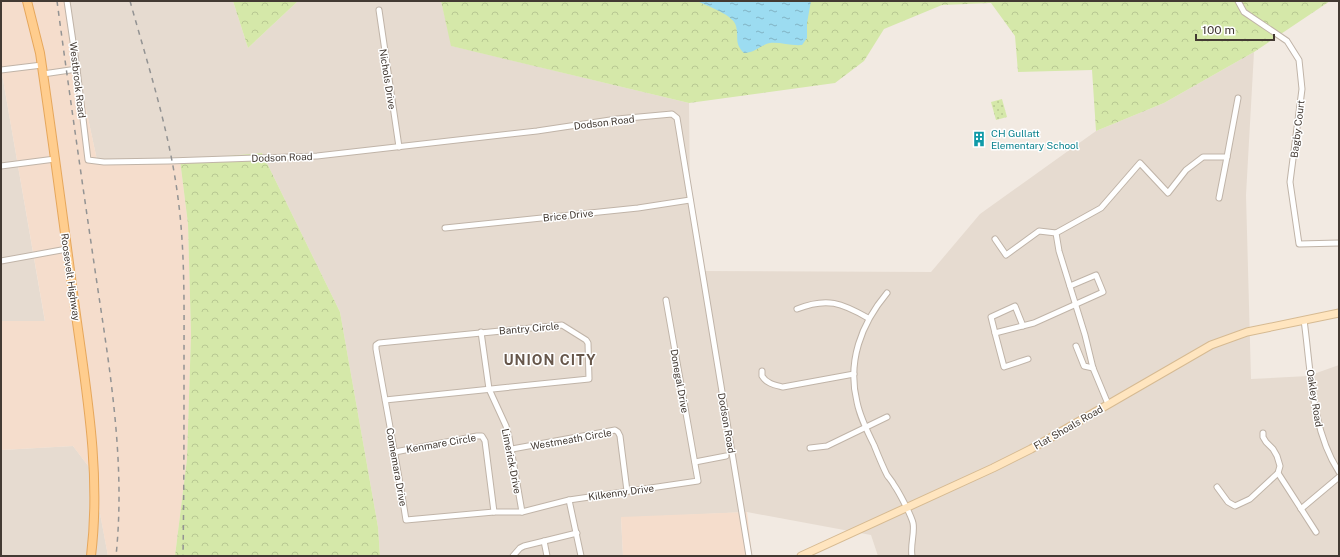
<svg xmlns="http://www.w3.org/2000/svg" width="1340" height="557" viewBox="0 0 1340 557" font-family="'Public Sans',sans-serif">
<defs>
<pattern id="forest-crowns" width="20" height="18" patternUnits="userSpaceOnUse"><rect width="20" height="18" fill="#d5e8a9"/><path d="M2 6a3 3 0 1 1 6 0M12 15a3 3 0 1 1 6 0" fill="none" stroke="#b8c892"/></pattern>
<pattern id="park-dots" width="8" height="8" patternUnits="userSpaceOnUse"><rect width="8" height="8" fill="#d5e8a9"/><path d="M2 2h.1M6 6h.1" fill="none" stroke="#b8c892" stroke-width="1.8" stroke-linecap="round"/></pattern>
<pattern id="water-ripples" width="26" height="14" patternUnits="userSpaceOnUse"><rect width="26" height="14" fill="#9cdcf1"/><path d="M2 4q2-2 4 0t4 0M15 11q2-2 4 0t4 0" fill="none" stroke="#81b3c4"/></pattern>
</defs>
<rect width="100%" height="100%" fill="#f2eae2"/>
<!-- residential -->
<g fill="#e6dbd0">
<path d="M70,1H233L248,48L298,1H441L452,46L689,103L690,199L699,271L931,272L980,214L1096,131L1164,103L1254,52L1246,195L1251,379L1308,376L1339,365V556H878L871,535L747,512L621,518L623,556H380L378,527L340,312L262,153L180,160H97L79,76Z"/>
<path d="M1,68L45,322L1,321Z"/>
<path d="M73,446L92,471L108,556H1V450Z"/>
</g>
<!-- commercial -->
<g fill="#f5ddcc">
<path d="M1,1H70L79,76L97,160H180L188,224L191,334L187,459L175,556H108L92,471L73,446L1,450V321H45L1,68Z"/>
<path d="M747,512L752,556H623L621,517Z"/>
</g>
<!-- forest -->
<g fill="url(#forest-crowns)">
<path d="M233,1H298L248,48Z"/>
<path d="M441,1H1330L1254,52L1164,103L1096,131L1092,70L1018,72L1015,36L991,3L942,5L884,29L864,61L835,83L689,103L451,46Z"/>
<path d="M262,153L340,312L378,527L380,556H175L187,459L191,334L188,224L180,160Z"/>
</g>
<!-- park -->
<path fill="url(#park-dots)" d="M1002,99L1007,117L996,120L991,102Z"/>
<!-- water -->
<path fill="url(#water-ripples)" d="M697,1H811L807,23V38L802,45C791,46 780,42 770,43C760,45 756,53 744,53C734,43 739,38 736,26C734,15 707,6 697,1Z"/>
<g fill="none" stroke-linecap="round" stroke-linejoin="round">
<!-- street casing -->
<g stroke="#c0b4a8" stroke-width="7">
<g id="street">
<path d="M67,1L77,69L88,160L104,162L169,161L317,156L537,131L617,119L672,114L677,118L749,556"/>
<path d="M1238,1L1244,12L1287,41L1299,60L1302,89L1290,182L1299,244L1339,243"/>
<path d="M379,10L399,147"/>
<path d="M1,70L42,65"/>
<path d="M43,74L77,69"/>
<path d="M1,166L55,159"/>
<path d="M1219,198L1227,157"/>
<path d="M445,228L638,208L690,200"/>
<path d="M995,239L1006,255L1039,231L1056,233"/>
<path d="M1,261L67,249"/>
<path d="M887,293C861,324 847,362 857,402C860,417 867,431 874,445C878,455 882,465 887,475C889,478 892,481 894,485C899,492 911,515 913,523C915,533 910,545 912,556"/>
<path d="M797,309C827,297 842,303 868,318"/>
<path d="M1304,320C1311,370 1311,429 1339,472"/>
<path d="M481,332L489,389L506,426L509,437L522,512"/>
<path d="M995,333L991,317L1015,306L1023,326"/>
<path d="M1076,346L1084,366L1093,368"/>
<path d="M1028,359L1004,367L995,333L1034,323L1103,292L1096,275L1070,286"/>
<path d="M762,371V376C767,384 775,385 783,387L854,374"/>
<path d="M385,400L589,379L588,343L586,340L562,325L379,343L376,345V349C386,406 397,463 406,520L494,512H522L569,500L698,481L666,300"/>
<path d="M1108,404L1093,368L1085,335L1059,251L1056,233L1101,208L1140,163L1168,193L1186,170L1203,157H1227L1238,98"/>
<path d="M810,448L827,446L887,417"/>
<path d="M512,449L615,430L618,432L620,436L627,491"/>
<path d="M395,452L477,436H482L485,441L494,512"/>
<path d="M695,462L726,456"/>
<path d="M1278,473L1316,532"/>
<path d="M1217,487L1228,502L1235,506L1250,499L1278,473L1280,466L1277,456L1273,449L1266,442L1263,437V433"/>
<path d="M569,500L581,556"/>
<path d="M1301,509L1339,477"/>
<path d="M544,541L547,556"/>
<path d="M513,556L520,548L524,546L577,533"/>
</g>
</g>
<!-- secondary casing -->
<g stroke="#d6ba92" stroke-width="9">
<path id="secondary" d="M801,556L993,468L1031,449L1211,345L1247,332L1339,313"/>
</g>
<!-- primary casing -->
<g stroke="#e6a75c" stroke-width="10">
<path id="primary" d="M27,1L40,53C53,140 64,227 76,315C87,395 101,475 91,556"/>
</g>
<!-- street -->
<use href="#street" stroke="#fff" stroke-width="5"/>
<!-- secondary -->
<use href="#secondary" stroke="#ffe5bf" stroke-width="7"/>
<!-- primary -->
<use href="#primary" stroke="#ffcd8e" stroke-width="8"/>
<!-- rail -->
<g stroke="#939393" stroke-width="1.5" stroke-dasharray="5 5" stroke-linecap="butt">
<path d="M57,1C69,91 82,181 95,270C109,365 126,460 116,556"/>
<path d="M130,1C149,69 171,136 179,206C185,257 184,309 184,360C184,425 184,491 183,556"/>
</g>
</g>
<!-- icons -->
<defs>
<g id="building-bare" transform="scale(1.2)"><path d="M-4-6H4V6H1V3H-1V6H-4ZM-2.5-4.3h1.7v1.8h-1.7ZM.8-4.3h1.7v1.8H.8ZM-2.5-1h1.7V.8h-1.7ZM.8-1h1.7V.8H.8Z" fill="#0f9aa8" stroke="#fff" stroke-width="2.5" paint-order="stroke"/></g>
</defs>
<g fill-rule="evenodd">
<use href="#building-bare" x="979" y="139"/>
</g>
<g text-anchor="middle" dominant-baseline="central" stroke-width="3" stroke-linejoin="round" paint-order="stroke">
<!-- street labels -->
<g font-size="10" fill="#433a33" stroke="#fff">
<text transform="translate(388 79) rotate(81)">Nichols Drive</text>
<text transform="translate(78 80) rotate(83)">Westbrook Road</text>
<text transform="translate(604 122) rotate(-7)">Dodson Road</text>
<text transform="translate(1297 129) rotate(-83)">Bagby Court</text>
<text transform="translate(282 157) rotate(-2)">Dodson Road</text>
<text transform="translate(568 215) rotate(-6)">Brice Drive</text>
<text transform="translate(71 277) rotate(82)">Roosevelt Highway</text>
<text transform="translate(529 328) rotate(-5)">Bantry Circle</text>
<text transform="translate(680 381) rotate(80)">Donegal Drive</text>
<text transform="translate(1315 398) rotate(81)">Oakley Road</text>
<text transform="translate(727 423) rotate(80)">Dodson Road</text>
<text transform="translate(1068 427) rotate(-30)">Flat Shoals Road</text>
<text transform="translate(571 439) rotate(-10)">Westmeath Circle</text>
<text transform="translate(441 443) rotate(-10)">Kenmare Circle</text>
<text transform="translate(512 461) rotate(79)">Limerick Drive</text>
<text transform="translate(397 467) rotate(80)">Connemara Drive</text>
<text transform="translate(621 492) rotate(-8)">Kilkenny Drive</text>
</g>
<!-- culture labels -->
<g font-size="10" fill="#0d838f" stroke="#fff" text-anchor="start">
<text x="991" y="133">CH Gullatt<tspan x="991" dy="12">Elementary School</tspan></text>
</g>
<!-- district labels -->
<g font-size="14" font-weight="bold" letter-spacing="1" fill="#66564a" stroke="#fff">
<text x="550" y="360">UNION CITY</text>
</g>
</g>
<!-- border -->
<rect width="1340" height="557" fill="none" stroke="#433a33" stroke-width="4"/>
<!-- scale -->
<path d="M1196 34v6h78v-6" fill="none" stroke="#433a33" stroke-width="2"/>
<text x="1202" y="34" font-size="12" fill="#433a33" stroke="#ffffff" stroke-width="3" paint-order="stroke">100 m</text>
</svg>
